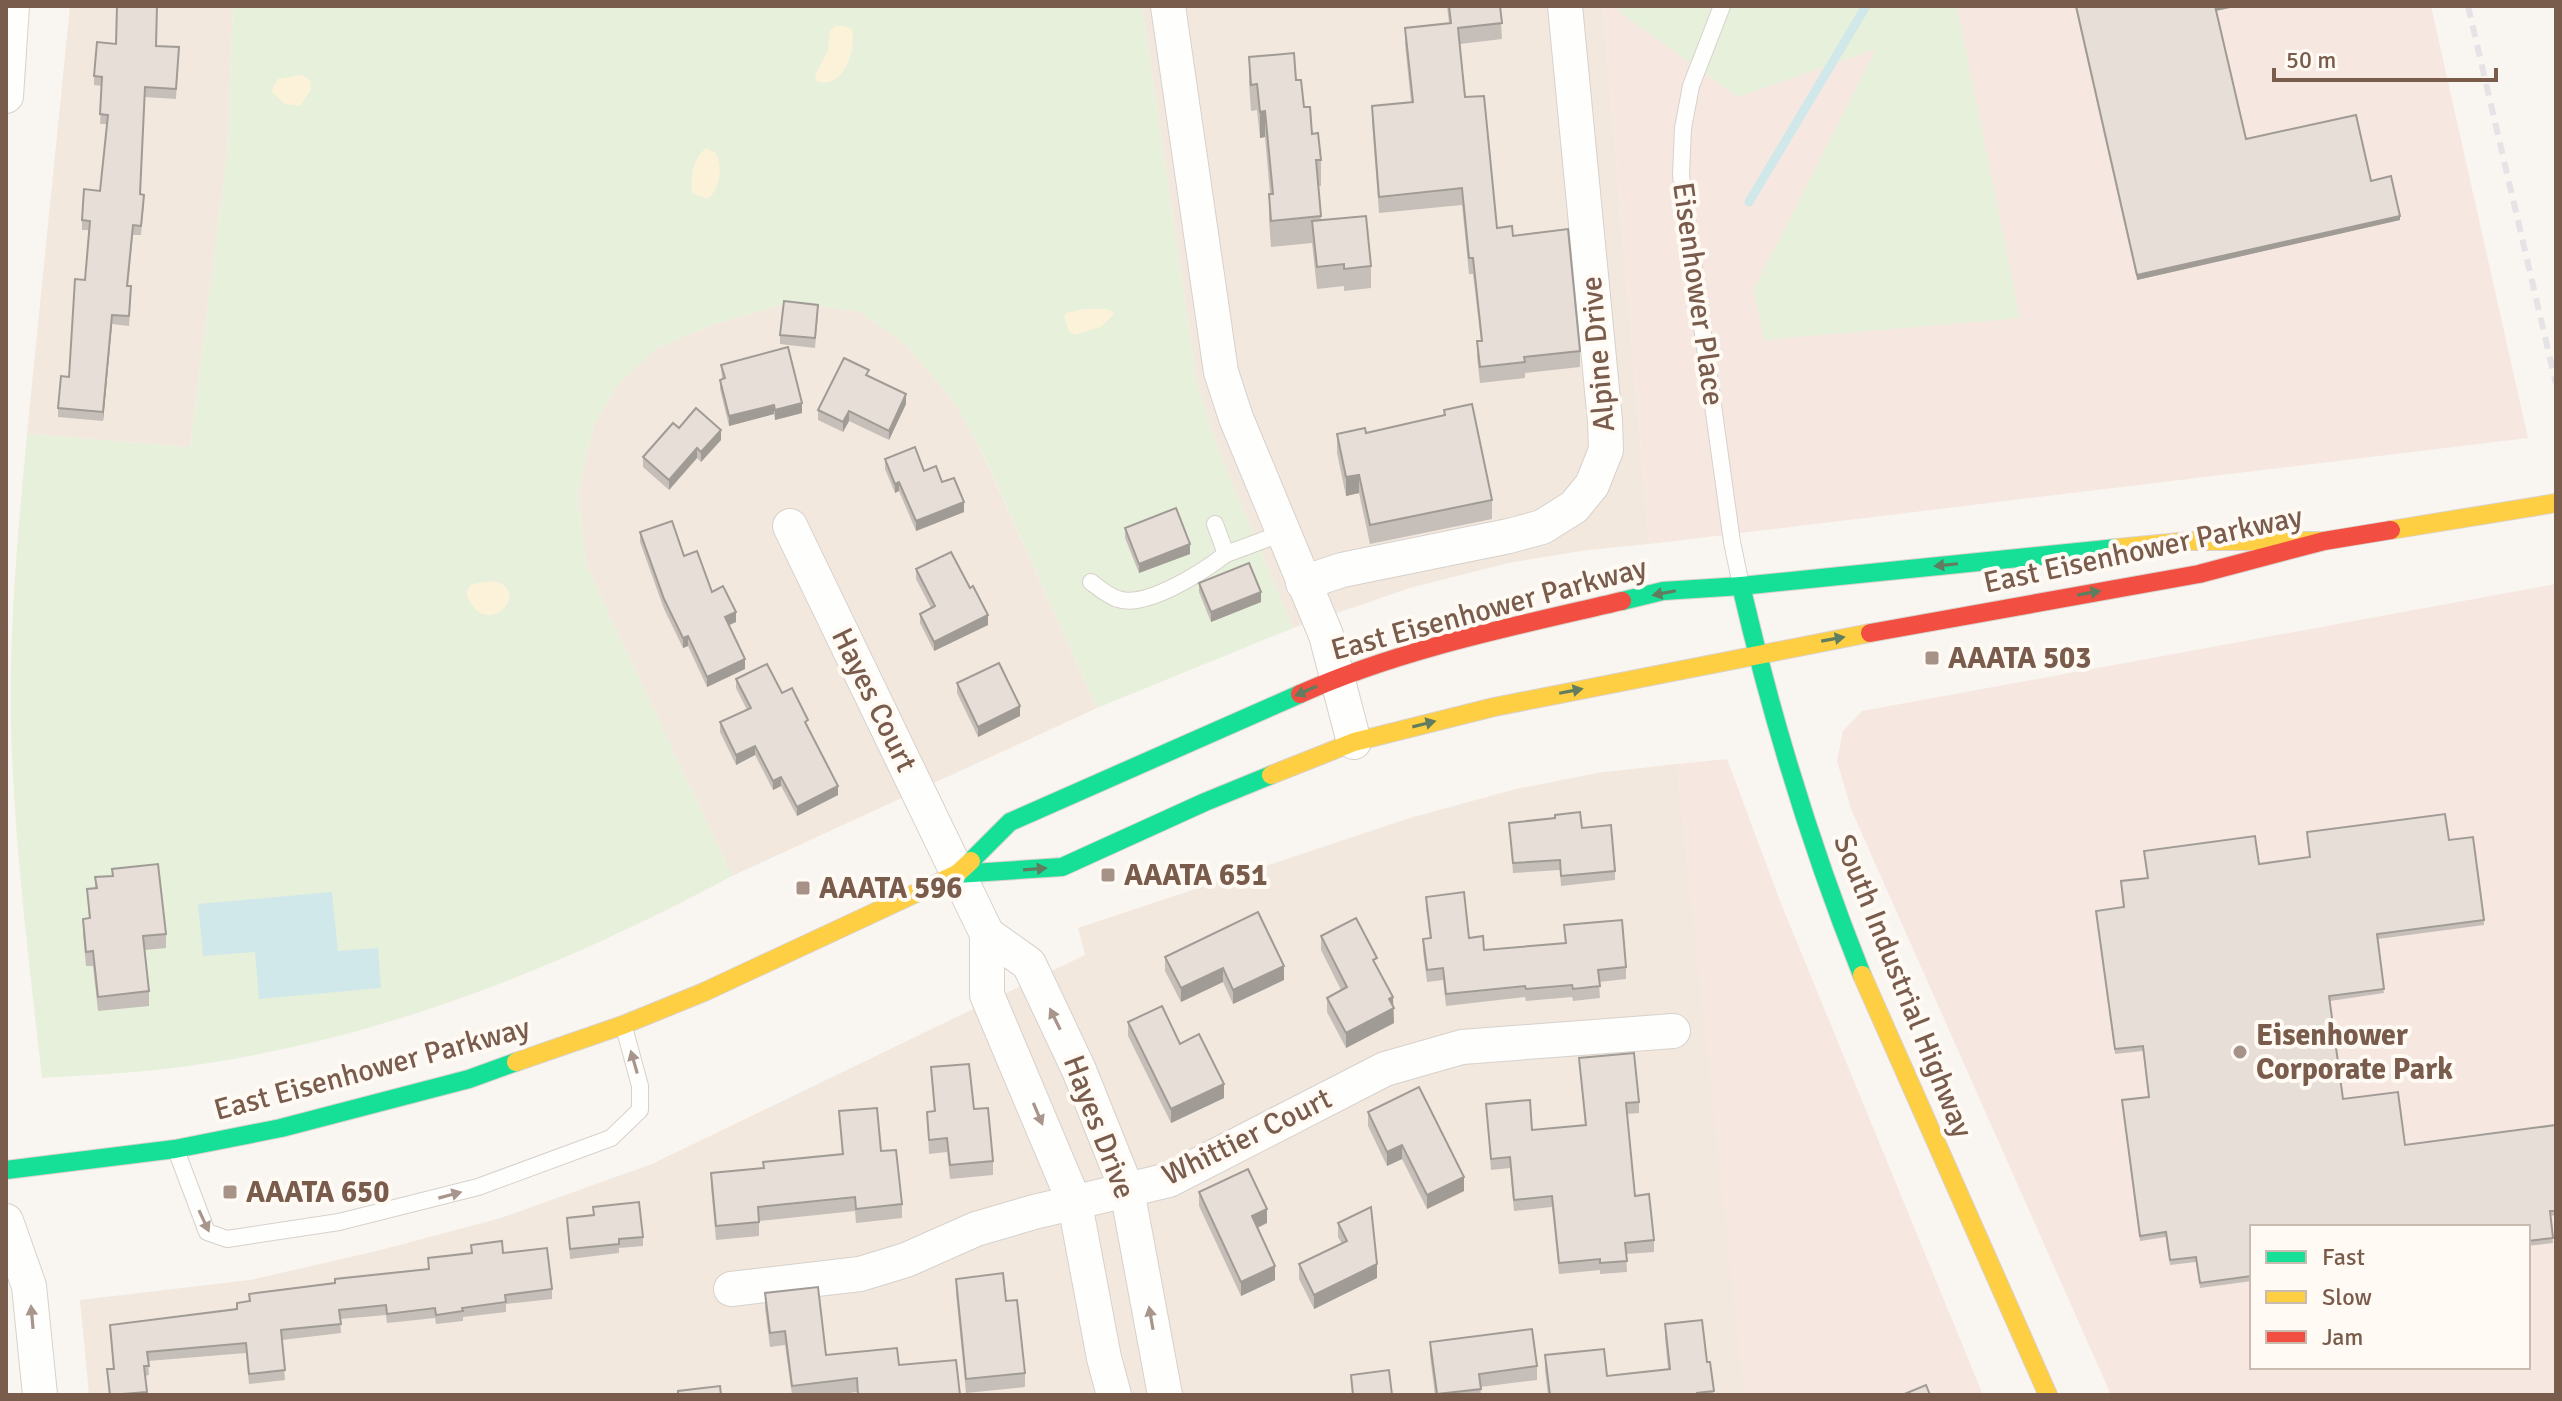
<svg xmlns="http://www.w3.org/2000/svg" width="2562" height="1401" viewBox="0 0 2562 1401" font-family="Signika,sans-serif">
<rect width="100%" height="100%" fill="#f9f5f0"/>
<!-- residential -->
<g fill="#f2e8de">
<path d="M70,6H233L227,156L190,447L27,434Z"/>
<path d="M1142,6H1603L1649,544L1587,550L1508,563L1410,588L1293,628L1219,452L1197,383Z"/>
<path d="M791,302L860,312L905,344L955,403L986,461L1097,708L732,876L586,565L578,493L594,424L618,384L657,348L712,325Z"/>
<path d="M1677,764L1745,1395H89L80,1300L250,1280L377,1251L501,1218L652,1164L1085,955L1078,928L1410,818L1516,789L1597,773Z"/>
</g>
<!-- commercial -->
<g fill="#f6e8e1" fill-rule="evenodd">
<path d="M1603,6H2431L2528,438L1649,544Z"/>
<path d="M2556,584V1395H2111L1851,809L1837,761L1843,731L1862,711ZM2252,1227H2528V1367H2252Z"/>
<path d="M1727,759L1780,901L1983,1395H1744L1677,764Z"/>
</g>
<!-- green -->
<g fill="#e7f0db">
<path d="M233,6H1142L1197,383L1219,452L1293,628L1097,708L986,460L955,403L905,344L860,312L791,302L712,325L657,348L618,384L594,424L578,493L586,565L732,876C553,972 367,1045 164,1069C124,1074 82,1075 42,1078C29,961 14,844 11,726C9,628 18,531 27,434L190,447L227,156Z"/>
<path d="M1619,6H1957L2020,318L1764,340L1754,289L1876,49L1738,97L1619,12Z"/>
</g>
<!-- sand -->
<g fill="#fbf2d9">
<path d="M835,26H844L852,29C857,49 843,91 817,81L815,75L828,50L830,30Z"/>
<path d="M302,75L310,80L311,90L300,106L285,104L271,91L278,79Z"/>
<path d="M706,148L716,153C723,166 720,191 707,199L692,193C690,177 693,158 706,148Z"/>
<path d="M1085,309H1106L1113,312V315L1101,327L1074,335L1069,331L1064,317L1066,313Z"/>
<path d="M493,581C533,589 490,638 470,602C465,594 466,590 472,584Z"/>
</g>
<!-- water -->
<path fill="#d0e8ea" d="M332,892L338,951L378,948L381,988L259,999L255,952L203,956L198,904Z"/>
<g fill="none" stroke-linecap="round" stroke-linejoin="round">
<!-- stream -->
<path stroke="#d0e8ea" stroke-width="9" d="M1749,202L1866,6"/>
<!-- lane casing -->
<g stroke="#d7d1cb" stroke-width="18">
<g id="lane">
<path d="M1722,6L1691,86L1683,128L1681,175L1732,542L1741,585"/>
<path d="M1215,524L1226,554L1283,533"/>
<path d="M1091,582C1099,588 1108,596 1118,599C1146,609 1204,571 1226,554"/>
<path d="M176,1150L207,1232L227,1239L339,1222L478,1187L611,1138L640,1110V1086L624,1027"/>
</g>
</g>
<!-- street casing -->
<g stroke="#d7d1cb" stroke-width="36">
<g id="street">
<path d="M1168,6L1221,372L1236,418L1326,635L1354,742"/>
<path d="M6,96L12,6"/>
<path d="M790,526L987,934V995L1075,1204L1104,1358L1114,1395"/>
<path d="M1303,583L1342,570L1509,536L1542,527L1574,507L1592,485L1606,450L1605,421L1565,6"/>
<path d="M987,934L1029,964L1079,1070L1127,1190L1165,1395"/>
<path d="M6,1221L29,1286L40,1395"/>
<path d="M731,1289L860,1274L906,1260L976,1229L1034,1212L1169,1180L1385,1069L1462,1047L1673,1031"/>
</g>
</g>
<!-- fast casing -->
<g stroke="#d9d2cb" stroke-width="20">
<g id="fast">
<path d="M1741,586C1772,719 1811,848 1862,975"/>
<path d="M1622,601L1663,591L1741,586L2117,548"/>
<path d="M971,861L1010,822L1300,694"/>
<path d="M957,874L1062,867L1205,802L1271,775"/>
<path d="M6,1170L175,1149L281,1128L469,1079L516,1062"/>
</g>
</g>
<!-- slow casing -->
<g stroke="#d9d2cb" stroke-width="20">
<g id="slow">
<path d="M2391,530L2556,503"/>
<path d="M2117,548L2191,541H2324"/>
<path d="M1271,775L1354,742L1494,707L1870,633"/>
<path d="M1862,975L2048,1395"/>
<path d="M516,1062L623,1025L704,992L957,874L971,861"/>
</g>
</g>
<!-- jam casing -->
<g stroke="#d9d2cb" stroke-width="20">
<g id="jam">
<path d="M1870,633L2199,574L2324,541L2391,530"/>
<path d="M1300,694C1400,649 1515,626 1622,601"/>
</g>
</g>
<!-- lane -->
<use href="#lane" stroke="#fefefd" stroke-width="16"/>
<!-- street -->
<use href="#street" stroke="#fefefd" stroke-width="34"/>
<!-- fast -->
<use href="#fast" stroke="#16e098" stroke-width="18"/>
<!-- slow -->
<use href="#slow" stroke="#ffcf43" stroke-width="18"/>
<!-- jam -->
<use href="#jam" stroke="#f24e42" stroke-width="18"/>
<!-- rail -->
<path stroke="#e6e3e7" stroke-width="6" stroke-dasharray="12 8" stroke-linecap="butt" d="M2468,6L2556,384"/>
</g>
<!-- wall -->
<g fill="#c6bfb9">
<path d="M1447,6H1500L1502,39L1460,44L1465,97L1497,228L1513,236L1580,351V367L1525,373V378L1480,383L1477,357V341H1481L1473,274H1469L1462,205L1379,213L1372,122V106L1411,102L1405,44V28L1449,23Z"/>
<path d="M2075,6H2239L2216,11L2246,139L2371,181L2400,220L2137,280Z"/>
<path d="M116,44L179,47L176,99L145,97L140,194L144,204L141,235H133L128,286L131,296L129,326L112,324L103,421L58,417V408L69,377L85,280L89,230H82V220L100,191L107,124H100L102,86L94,85V76Z"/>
<path d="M1249,57L1296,80L1321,160V186H1318L1321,220L1371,266V288L1344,291V286L1317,289L1312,243L1271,247L1269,220V194H1270L1265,137L1260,138L1257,110L1251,111L1249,83Z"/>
<path d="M818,314L815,348L780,344V335Z"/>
<path d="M721,365L802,413L775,420L774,414L729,426L720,389V380L722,379Z"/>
<path d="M869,376L906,404L889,440L849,421L843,432L818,420V410Z"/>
<path d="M1444,410L1492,500V519L1370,544L1359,493L1346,496L1337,453V434L1366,433L1444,415Z"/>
<path d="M679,428L721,440L701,462L697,458L669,490L643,467V457Z"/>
<path d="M885,459L924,471L964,512L916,531L899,491L895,493L885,469Z"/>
<path d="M1125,528L1190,554L1139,573L1125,538Z"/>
<path d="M640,532L684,556L736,622L728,625L745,669L707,687L688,646L683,648L664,609L640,542Z"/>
<path d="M916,569L970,588L988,625L934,651L920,623V614L931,608L916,579Z"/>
<path d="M1199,583L1261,602L1211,622L1199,592Z"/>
<path d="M736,679L782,693L808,728L838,795L797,816L781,786L773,790L755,755L736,765L720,732V722L747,710L736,688Z"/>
<path d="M957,683L1020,716L978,737L957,693Z"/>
<path d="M1509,823L1582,828L1615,871V880L1561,886L1560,870L1513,873Z"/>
<path d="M2307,832L2449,840L2484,920V925L2378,939L2384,993L2330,1001L2343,1099L2405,1145L2556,1125V1215L2550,1216L2553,1243L2528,1246V1227H2252V1281L2200,1288L2196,1262L2170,1265L2166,1237L2140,1241L2122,1100L2149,1097L2143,1051L2115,1054L2096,911L2123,907L2121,881L2147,878L2144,851L2259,864L2310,857Z"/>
<path d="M95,877L166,934V948L145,950L149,991V1006L98,1011L93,966H86L83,933V919L89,918L87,889L95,888Z"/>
<path d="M1426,897L1469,938L1484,950L1565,943L1564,925L1626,967V979L1599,982L1600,998L1573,1001L1572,997L1526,1001L1525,997L1446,1006L1443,980L1427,982L1423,951V939L1430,938L1426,909Z"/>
<path d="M1321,936L1377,966L1393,1007L1394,1023L1346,1048L1327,1012V998L1341,990L1321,950Z"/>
<path d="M1165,957L1284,980L1233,1004L1223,982L1181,1002L1165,971Z"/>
<path d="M1128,1022L1180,1044L1224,1098L1171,1123L1128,1036Z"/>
<path d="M1579,1058L1639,1102V1113L1627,1114L1635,1196L1654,1240V1252L1626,1254L1627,1272L1600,1274V1270L1559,1274L1552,1207L1514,1211L1510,1168L1491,1170L1486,1104L1532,1130L1585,1125Z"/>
<path d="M931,1067L974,1109L993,1161V1175L950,1179L947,1152L929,1154L927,1112H934Z"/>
<path d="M839,1111L881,1151L902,1204V1218L856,1223L855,1211L759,1221V1236L716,1240L711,1187V1173L763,1168L842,1154Z"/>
<path d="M1368,1112L1464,1191L1427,1209L1402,1159L1387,1166L1368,1126Z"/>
<path d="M1199,1192L1267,1223L1258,1228L1275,1280L1241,1296L1199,1206Z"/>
<path d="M593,1207L643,1237V1246L619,1248V1253L570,1259L567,1218L593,1215Z"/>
<path d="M1338,1223L1377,1278L1314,1309L1299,1279V1264L1342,1244L1338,1237Z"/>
<path d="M471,1245L503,1253L552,1289V1299L506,1304V1312L463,1317V1321L436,1324L435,1318L387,1323L386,1315L340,1319L341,1333L282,1340L285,1380L249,1384L246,1353L148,1361L149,1375L145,1376L147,1395H109L107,1369H113L110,1325L237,1309L249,1301V1294L335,1284V1279L428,1269V1258L471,1253Z"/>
<path d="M956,1279L1006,1301L1025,1373V1387L966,1393L956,1293Z"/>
<path d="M765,1293L826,1355L899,1365L960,1395H857V1392L833,1395H792L785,1345L770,1347L765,1308Z"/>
<path d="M1665,1324L1707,1362L1714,1395H1548L1545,1370V1355L1607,1376L1668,1369L1665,1338Z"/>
<path d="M1430,1342L1537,1366V1380L1480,1387L1481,1395H1435L1430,1356Z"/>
</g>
<!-- shaded-wall -->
<g fill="#a19b96">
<path d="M2215,6H2239L2215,11Z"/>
<path d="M1265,111V137L1260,138V112Z"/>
<path d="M2400,216V220L2137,280V275Z"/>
<path d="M112,315V324L103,421V412Z"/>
<path d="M906,394V404L889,440V431Z"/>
<path d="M802,403V413L775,420V410Z"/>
<path d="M774,405V414L729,426V416Z"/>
<path d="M849,411V421L843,432V422Z"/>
<path d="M721,430V440L701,462V452Z"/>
<path d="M697,448V458L669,490V480Z"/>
<path d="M1359,475V493L1346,496V477Z"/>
<path d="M899,482V491L895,493V484Z"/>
<path d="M964,502V512L916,531V521Z"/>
<path d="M1190,544V554L1139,573V564Z"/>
<path d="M1261,592V602L1211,622V612Z"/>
<path d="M736,612V622L725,627V617Z"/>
<path d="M988,615V625L934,651V642Z"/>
<path d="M688,636V646L683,648V638Z"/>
<path d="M745,659V669L707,687V677Z"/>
<path d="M1020,706V716L978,737V727Z"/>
<path d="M755,746V755L736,765V755Z"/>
<path d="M781,777V786L773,790V781Z"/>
<path d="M838,786V795L797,816V807Z"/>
<path d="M1284,966V980L1233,1004V990Z"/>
<path d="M1223,968V982L1181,1002V988Z"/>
<path d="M1393,997L1394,1023L1346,1048V1033L1389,999Z"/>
<path d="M1224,1084V1098L1171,1123V1109Z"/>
<path d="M1402,1145V1159L1387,1166V1152Z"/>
<path d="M1464,1177V1191L1427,1209V1195Z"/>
<path d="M1267,1209V1223L1252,1230V1216Z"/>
<path d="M1377,1264V1278L1314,1309V1295Z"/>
<path d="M1275,1266V1280L1241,1296V1282Z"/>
</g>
<!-- building -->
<g fill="#e6ded7" stroke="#a19b96" stroke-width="2">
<path d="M117,6H157L156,46L179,47L176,89L145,87L140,194L144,195L141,226L133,225L127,286H131L129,316L112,315L103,412L58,408L61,376L69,377L75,279L85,280L90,221L82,220L84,189L100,191L108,115L100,114L102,77L94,76L97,42L116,44Z"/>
<path d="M1449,6H1500L1502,23L1458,28L1465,97L1484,96L1497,228L1512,226L1513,236L1568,229L1580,351L1524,357L1525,362L1480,367L1477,341H1482L1473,258H1469L1462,188L1379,197L1372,106L1413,102L1405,28L1451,23Z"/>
<path d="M2076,6H2217H2215L2246,139L2356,115L2371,181L2391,176L2400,216L2137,275Z"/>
<path d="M1294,53L1296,80H1301L1304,107H1310L1312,134L1318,133L1321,160H1316L1321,216L1271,221L1269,194H1273L1265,111L1260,112L1257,84L1251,85L1249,57Z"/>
<path d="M1366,216L1371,266L1344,269V264L1317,267L1312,221Z"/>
<path d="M784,301L818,305L815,338L780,335Z"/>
<path d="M788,347L802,403L775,410L774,405L729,416L720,380L725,378L721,365Z"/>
<path d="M844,358L869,370L866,375L906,394L889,431L849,411L843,422L818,410Z"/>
<path d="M1472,404L1492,500L1370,525L1359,475L1346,477L1337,434L1365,428L1366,433L1445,415L1444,410Z"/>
<path d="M696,408L721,430L701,452L697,448L669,480L643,457L673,423L679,428Z"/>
<path d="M915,447L924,471L936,466L942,482L954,478L964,502L916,521L899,482L895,484L885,459Z"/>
<path d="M1176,508L1190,544L1139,564L1125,528Z"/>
<path d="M672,521L684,556L697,551L712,592L723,586L736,612L725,617L745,659L707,677L688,636L683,638L664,599L640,532Z"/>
<path d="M951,552L970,588L973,586L988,615L934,642L920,614L935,606L916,569Z"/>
<path d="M1249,563L1261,592L1211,612L1199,583Z"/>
<path d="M999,663L1020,706L978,727L957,683Z"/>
<path d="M767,664L782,693L792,688L808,720L805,722L838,786L797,807L781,777L773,781L755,746L736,755L720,722L751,708L736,679Z"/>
<path d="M1580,812L1582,828L1611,825L1615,871L1561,876L1560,860L1513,863L1509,823L1555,818V815Z"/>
<path d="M2445,814L2449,840L2473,837L2484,920L2377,934L2384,989L2329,996L2343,1099L2398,1092L2405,1145L2556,1125V1211H2550L2553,1238L2528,1241V1227H2252V1276L2200,1283L2196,1257L2170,1260L2166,1232L2140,1236L2122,1100L2149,1097L2143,1046L2115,1049L2096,911L2124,907L2121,881L2148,878L2144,851L2255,836L2259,864L2310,857L2307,832Z"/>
<path d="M158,864L166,934L143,936L149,991L98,997L93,951L86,952L83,919L90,918L87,889L97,888L95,877L113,876L112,869Z"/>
<path d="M1464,892L1469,938L1483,936L1484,950L1566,943L1564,925L1622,920L1626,967L1598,970L1600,986L1573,989L1572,985L1526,989L1525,986L1446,994L1443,968L1427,970L1423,939L1431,938L1426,897Z"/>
<path d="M1258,912L1284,966L1233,990L1223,968L1181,988L1165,957Z"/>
<path d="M1356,918L1377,958L1373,960L1393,997L1389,999L1394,1008L1346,1033L1327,998L1347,987L1321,936Z"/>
<path d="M1162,1006L1180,1044L1199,1034L1224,1084L1171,1109L1128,1022Z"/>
<path d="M1634,1053L1639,1102L1626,1103L1635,1196L1649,1194L1654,1240L1625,1243L1627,1261L1600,1263V1259L1559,1263L1552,1196L1514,1200L1510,1157L1491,1159L1486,1104L1530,1100L1532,1130L1586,1125L1579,1058Z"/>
<path d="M969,1064L974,1109L988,1108L993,1161L950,1165L947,1138L929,1140L927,1112L935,1111L931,1067Z"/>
<path d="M1419,1087L1464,1177L1427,1195L1402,1145L1387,1152L1368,1112Z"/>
<path d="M877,1108L881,1151L896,1150L902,1204L856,1209L855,1197L758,1207L759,1222L716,1226L711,1173L764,1168L763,1162L843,1154L839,1111Z"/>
<path d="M1248,1169L1267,1209L1252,1216L1275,1266L1241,1282L1199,1192Z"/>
<path d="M639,1202L643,1237L619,1239V1244L570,1249L567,1218L594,1215L593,1207Z"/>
<path d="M1371,1207L1377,1264L1314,1295L1299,1264L1347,1241L1338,1223Z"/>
<path d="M502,1241L503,1253L547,1248L552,1289L505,1295L506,1302L462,1308L463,1311L436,1315L435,1308L387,1314L386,1305L339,1310L341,1324L281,1330L285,1370L249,1374L246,1343L147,1352L149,1366H144L147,1392L110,1395L107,1369H114L110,1325L237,1309V1303L250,1301L249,1294L335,1283V1279L429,1269L428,1258L472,1253L471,1245Z"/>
<path d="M1003,1273L1006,1301L1017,1300L1025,1373L966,1379L956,1279Z"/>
<path d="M818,1287L826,1355L897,1348L899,1365L956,1360L960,1395H858L857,1378L792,1386L785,1331L770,1333L765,1293Z"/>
<path d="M1702,1320L1707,1362H1710L1714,1391L1697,1393V1395H1550L1545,1355L1604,1349L1607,1376L1670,1369L1665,1324Z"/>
<path d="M1532,1329L1537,1366L1479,1374L1481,1389L1437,1394L1430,1342Z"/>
<path d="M1389,1370L1392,1395H1353L1351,1375Z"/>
<path d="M1926,1385L1930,1395H1902Z"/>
<path d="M720,1386L721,1395H678V1391Z"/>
</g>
<!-- one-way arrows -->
<defs><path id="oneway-solid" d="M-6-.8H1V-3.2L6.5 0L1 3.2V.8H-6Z" transform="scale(2)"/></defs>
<g fill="#617d60">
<use href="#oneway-solid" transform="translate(1946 565) rotate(174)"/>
<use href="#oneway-solid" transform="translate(1664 593) rotate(169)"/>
<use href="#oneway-solid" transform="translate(2089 593) rotate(-10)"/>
<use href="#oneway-solid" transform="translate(1833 639) rotate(-10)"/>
<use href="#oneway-solid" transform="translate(1306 691) rotate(156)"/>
<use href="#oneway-solid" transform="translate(1571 691) rotate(-11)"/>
<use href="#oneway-solid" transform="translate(1424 724) rotate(-14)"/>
<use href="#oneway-solid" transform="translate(1035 869) rotate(-4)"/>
</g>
<g fill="#a8958b">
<use href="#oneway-solid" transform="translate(1055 1019) rotate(-116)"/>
<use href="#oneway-solid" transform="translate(634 1062) rotate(-106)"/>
<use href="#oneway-solid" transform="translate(1038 1114) rotate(67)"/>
<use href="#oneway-solid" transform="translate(450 1195) rotate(-15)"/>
<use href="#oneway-solid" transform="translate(204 1221) rotate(65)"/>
<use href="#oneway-solid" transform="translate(32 1317) rotate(-95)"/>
<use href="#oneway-solid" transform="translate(1151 1318) rotate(-100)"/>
</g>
<!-- markers -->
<g fill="#a69286" stroke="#fffaf3" stroke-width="3">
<rect x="1924" y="650" width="16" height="16" rx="4"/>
<rect x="1100" y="867" width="16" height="16" rx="4"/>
<rect x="795" y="880" width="16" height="16" rx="4"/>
<circle cx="2240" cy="1052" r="8"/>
<rect x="222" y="1184" width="16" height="16" rx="4"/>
</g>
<g text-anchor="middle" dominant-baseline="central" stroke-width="8" stroke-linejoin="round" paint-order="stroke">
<!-- street labels -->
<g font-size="30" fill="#7a5c4d" stroke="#fffaf3">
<text transform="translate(1698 294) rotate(82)">Eisenhower Place</text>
<text transform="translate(1598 354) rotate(-95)">Alpine Drive</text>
<text transform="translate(2143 550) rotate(-12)">East Eisenhower Parkway</text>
<text transform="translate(1489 609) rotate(-15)">East Eisenhower Parkway</text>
<text transform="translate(874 700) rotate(64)">Hayes Court</text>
<text transform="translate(1903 986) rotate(68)">South Industrial Highway</text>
<text transform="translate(372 1069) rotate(-15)">East Eisenhower Parkway</text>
<text transform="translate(1099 1127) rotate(69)">Hayes Drive</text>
<text transform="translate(1247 1137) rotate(-26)">Whittier Court</text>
</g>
<!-- poi labels -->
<g font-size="30" font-weight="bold" fill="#7a5c4d" stroke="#fffaf3" text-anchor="start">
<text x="1948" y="658">AAATA 503</text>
<text x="1124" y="875">AAATA 651</text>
<text x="819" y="888">AAATA 596</text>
<text x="2256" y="1035">Eisenhower<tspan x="2256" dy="34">Corporate Park</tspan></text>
<text x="246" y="1192">AAATA 650</text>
</g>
</g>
<!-- border -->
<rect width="2562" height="1401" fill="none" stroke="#7a5c4d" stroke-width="16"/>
<!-- legend -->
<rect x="2250" y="1225" width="280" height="144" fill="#fffaf3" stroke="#cabbb1" stroke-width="2"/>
<rect x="2266" y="1251" width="40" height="12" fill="#16e098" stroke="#cabbb1" stroke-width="2"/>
<text x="2322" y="1265" font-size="24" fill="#7a5c4d">Fast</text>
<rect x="2266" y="1291" width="40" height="12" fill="#ffcf43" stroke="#cabbb1" stroke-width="2"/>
<text x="2322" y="1305" font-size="24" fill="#7a5c4d">Slow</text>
<rect x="2266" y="1331" width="40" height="12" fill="#f24e42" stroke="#cabbb1" stroke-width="2"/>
<text x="2322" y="1345" font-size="24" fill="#7a5c4d">Jam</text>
<!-- scale -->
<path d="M2274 68v12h222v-12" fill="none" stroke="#7a5c4d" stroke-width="4"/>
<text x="2286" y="68" font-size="24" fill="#7a5c4d" stroke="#fffaf3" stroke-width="6" paint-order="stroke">50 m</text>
</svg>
